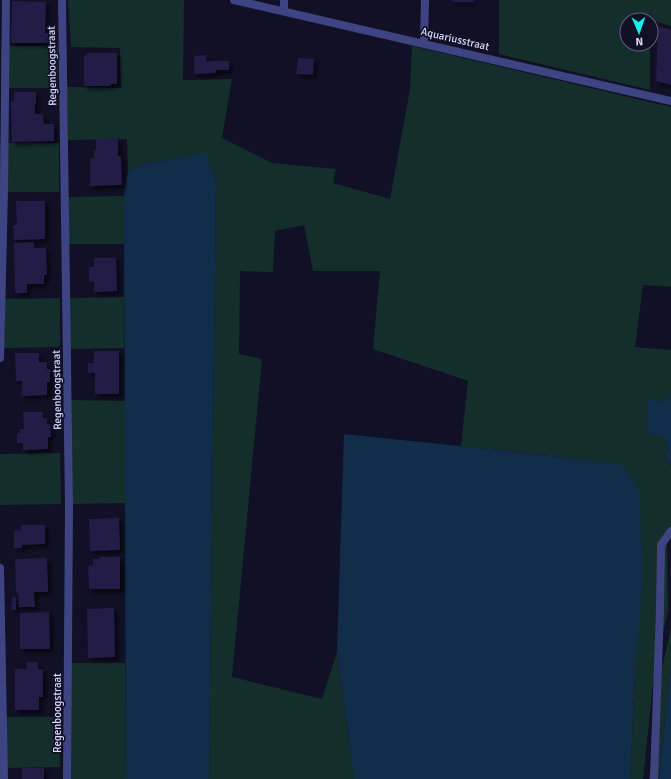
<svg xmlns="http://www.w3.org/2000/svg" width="671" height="779" viewBox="0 0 671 779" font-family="Signika,sans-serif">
<defs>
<filter id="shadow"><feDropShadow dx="3.5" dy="3.5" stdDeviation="2" flood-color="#0009"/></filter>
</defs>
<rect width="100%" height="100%" fill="#111026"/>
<!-- green -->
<g fill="#142f2b">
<path d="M68,0H184L183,80L232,79L222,138L272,163L336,169L333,183L390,199L410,89L412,46L671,107V287L643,285L635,347L671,350V395L665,401H648L668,447L666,459L671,466V535L667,540L668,610L654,675L643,779H630L635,676L619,464L461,446L468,381L373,349L380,271H313L304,225L275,231L273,272L240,271L239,354L262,359L232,677L322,699L337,652L354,779H209L216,183L206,154L143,164L128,171L127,139L68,140L67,87L121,88L120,48L71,47Z"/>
<path d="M499,0H671V26L651,20H627V44H650V90L499,54Z"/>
<rect x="1" y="46" width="57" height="42"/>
<rect x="0" y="143" width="59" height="49"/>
<path d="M124,196V244H68L67,197Z"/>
<path d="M124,297V348L68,349V298Z"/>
<path d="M60,298V347L0,348V299Z"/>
<path d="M69,400L125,401V503L70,504Z"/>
<path d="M60,453L61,504L0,505V454Z"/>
<path d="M671,627V671L669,680L659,779H649L660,677Z"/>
<path d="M68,663H125L126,779H69Z"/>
<path d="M0,717H59L60,767L0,768Z"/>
</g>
<!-- water -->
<g fill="#112d49">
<path d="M206,153L216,183L209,779H126L124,196L128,171L143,164Z"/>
<path d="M671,395V466L666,459L668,447L663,436L647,433L648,400L665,401Z"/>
<path d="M344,434L489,449L620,464L639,488L643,574L635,676L630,779H354L337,652Z"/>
<path d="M671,671V779H659L669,680Z"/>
</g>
<!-- building -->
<g fill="#201d46" filter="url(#shadow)">
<rect x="452" y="0" width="22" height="2"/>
<path d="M12,1L46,2L45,33H49V43H11Z"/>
<path d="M658,26L671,30V85L656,81Z"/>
<path d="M88,53H117V84H111L110,86H84V56Z"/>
<path d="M207,55L206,61H229V70H216V73L194,74V56Z"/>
<path d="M298,58L314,59L313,75L296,74Z"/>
<path d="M14,92H36V104H35V114H43L44,124H54V141L12,142L11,101H14Z"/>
<path d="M118,138V156H121L122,185L90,186V158H94V150H96V139Z"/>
<path d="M16,201H45V239L14,240L13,225H17Z"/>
<path d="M34,242V248H46L47,275H44V284H27V293H15L14,243Z"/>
<path d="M94,258H116L117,291L94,292V282H89V267H94Z"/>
<path d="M94,351H119V394H95V373H88V363H94Z"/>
<path d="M15,353H39V362H47V369H50V382H47V395L22,396V381H16Z"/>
<path d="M23,412H43V418H47V424H50L51,437H48V449L23,450V443H17V433H20V429H24Z"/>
<path d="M119,518L120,550L90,551L89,519Z"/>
<path d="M21,525H45V544L22,545V548H14V531L21,530Z"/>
<path d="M100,557H120V589H89L88,566L93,565V559H99Z"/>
<path d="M47,558L48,592H34L35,607H19L18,593H16L15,559Z"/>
<path d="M12,597H16V610H11Z"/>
<path d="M114,608L115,657L88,658L87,609Z"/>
<path d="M49,612L50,649H20V613Z"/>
<path d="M27,662H38V669H43V697H39V710H15V669H27Z"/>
<rect x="22" y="768" width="22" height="11"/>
</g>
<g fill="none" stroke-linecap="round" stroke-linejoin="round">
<!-- street -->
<g stroke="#3e4482" stroke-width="8">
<path d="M62,0L69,508L67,779"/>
<path d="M234,0L671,101"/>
<path d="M284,11V0"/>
<path d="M424,43L425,0"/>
<path d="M0,358L4,190L6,0"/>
<path d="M0,568L4,779"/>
<path d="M654,779L660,609L661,545L671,531"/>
</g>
</g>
<g text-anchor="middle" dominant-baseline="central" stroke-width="3.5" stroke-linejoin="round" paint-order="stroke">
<!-- street labels -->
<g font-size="11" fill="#d7d8fd" stroke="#111026">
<text transform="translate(455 39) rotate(13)">Aquariusstraat</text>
<text transform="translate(52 66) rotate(-91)">Regenboogstraat</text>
<text transform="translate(57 390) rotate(-91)">Regenboogstraat</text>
<text transform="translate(57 713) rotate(-90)">Regenboogstraat</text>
</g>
</g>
<!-- north arrow -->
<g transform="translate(639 32) rotate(178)"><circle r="19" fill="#111026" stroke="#60607c"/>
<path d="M0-3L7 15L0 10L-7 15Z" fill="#0df3eb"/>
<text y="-6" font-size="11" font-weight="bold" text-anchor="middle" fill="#d7d8fd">N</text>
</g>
</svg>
